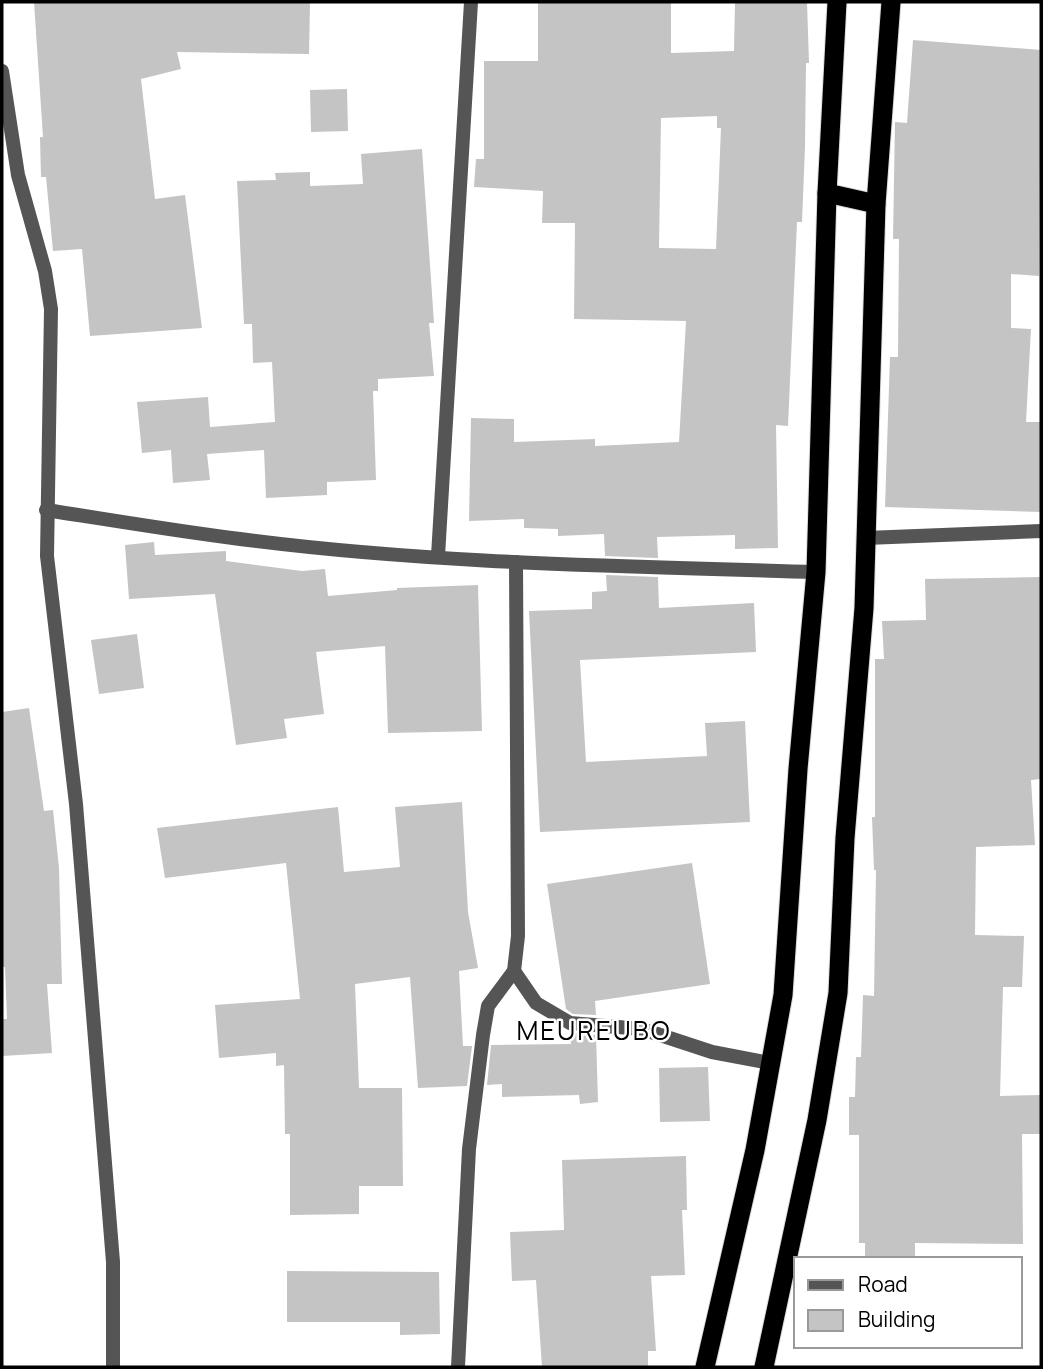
<svg xmlns="http://www.w3.org/2000/svg" width="1043" height="1369" viewBox="0 0 1043 1369" font-family="Manrope,sans-serif">
<rect width="100%" height="100%" fill="#fff"/>
<!-- building -->
<g fill="#c4c4c4" fill-rule="evenodd">
<path d="M34,2H310L309,54L177,52L181,69L141,79L155,199L185,195L202,328L90,336L82,249L53,251L46,177H41L40,137H43Z"/>
<path d="M538,2H671V53L734,51L735,2H807L809,63H806L805,147L802,222H797L788,426L776,425L778,548L735,549V535L657,537L658,558L605,556L604,534L558,536V529L524,528V519L469,521L471,418L514,419V442L595,439V446L679,442L686,321L574,319L575,223H542L543,191L474,187L476,159H484V61H538ZM717,116V128H721L716,249L659,248L661,118Z"/>
<path d="M913,40L1041,50L1039,276L1011,274V328L1031,329L1026,422H1041V512L885,507L890,357H898L899,239H893L895,122L907,123Z"/>
<path d="M347,89L348,131L311,132L310,90Z"/>
<path d="M422,149L434,323H429L434,376L378,379V391H373L376,480L327,482V495L266,498L264,450L207,454L210,480L173,483L171,450L142,453L137,402L208,397L210,427L275,422L272,362L253,363L252,324H244L237,181L276,180L275,173L310,172V186L363,184L361,154Z"/>
<path d="M154,542L155,555L226,551V561L302,571L325,569L328,596L397,590V588L478,585L482,731L388,733L385,646L316,652L324,714L284,719L287,738L236,745L215,594L129,599L125,545Z"/>
<path d="M606,575L658,577L659,608L754,603L756,652L580,660L586,762L707,756L705,723L745,721L750,822L540,832L529,611L592,609V592L607,591Z"/>
<path d="M1041,577V779L1031,780L1035,845L976,847L975,935L1024,936L1022,987H1003L1000,1096L1041,1095V1134H1022L1023,1244L915,1243V1259H865V1243H859V1135H849V1097H855L856,1057H861L863,995L874,996L876,870H874L872,817H875V659H884L882,621L926,620L925,579Z"/>
<path d="M137,634L144,688L99,694L91,640Z"/>
<path d="M29,708L44,811L53,810L59,868L62,984H47L52,1053L2,1056V1019H7L5,967H2V712Z"/>
<path d="M462,802L468,912L478,968L459,971L463,1046H472L467,1086L418,1088L410,977L355,984L359,1088H402L403,1186H359V1214L290,1215V1134H285L284,1065L276,1066V1053L219,1058L215,1005L300,999L286,863L165,878L157,828L338,807L344,872L400,867L395,807Z"/>
<path d="M692,863L710,984L595,1001L596,1015L573,1014L566,1009L547,884Z"/>
<path d="M569,1033L596,1035L598,1102L580,1104L579,1095L502,1097V1084L487,1085L491,1045L571,1044Z"/>
<path d="M708,1067L710,1121L660,1122L659,1068Z"/>
<path d="M686,1156L687,1210H682L685,1275L651,1276L656,1351H648V1367H542L536,1280L512,1281L510,1232L564,1230L562,1160Z"/>
<path d="M287,1271L439,1272L440,1334L400,1335V1322H287Z"/>
</g>
<g fill="none" stroke-linecap="round" stroke-linejoin="round">
<!-- trunk casing -->
<g stroke="#dbdbdb" stroke-width="21">
<g id="trunk">
<path d="M827,193L876,204"/>
<path d="M705,1367L755,1150L783,995L798,769L816,572L827,193L837,2"/>
<path d="M764,1367L817,1120L838,993L845,838L864,608L876,204L891,2"/>
</g>
</g>
<!-- minor -->
<g stroke="#555" stroke-width="14">
<path d="M2,71L18,175L45,271L51,309L47,556L76,804L113,1262V1367"/>
<path d="M46,510C111,520 175,531 240,539C430,564 624,566 816,572"/>
<path d="M438,556L471,2"/>
<path d="M514,971L536,1003L570,1023L642,1029L712,1052L770,1063"/>
<path d="M458,1367L469,1149L483,1035L488,1006L514,971L518,936L516,562"/>
</g>
<!-- tertiary -->
<path stroke="#555" stroke-width="14" d="M866,538L1041,531"/>
<!-- trunk -->
<use href="#trunk" stroke="#000" stroke-width="19"/>
</g>
<g text-anchor="middle" dominant-baseline="central" stroke-width="5" stroke-linejoin="round" paint-order="stroke">
<!-- quarter labels -->
<g font-size="26" letter-spacing="2" fill="#000" stroke="#fff">
<text x="594" y="1030">MEUREUBO</text>
</g>
</g>
<!-- border -->
<rect width="1043" height="1369" fill="none" stroke="#000000" stroke-width="7"/>
<!-- legend -->
<rect x="794" y="1257" width="228" height="91" fill="#ffffff" stroke="#999999" stroke-width="2"/>
<rect x="808" y="1280" width="35" height="10" fill="#555555" stroke="#999999" stroke-width="2"/>
<text x="858" y="1292" font-size="21" fill="#000000">Road</text>
<rect x="808" y="1310" width="35" height="21" fill="#c4c4c4" stroke="#999999" stroke-width="2"/>
<text x="858" y="1327" font-size="21" fill="#000000">Building</text>
</svg>
